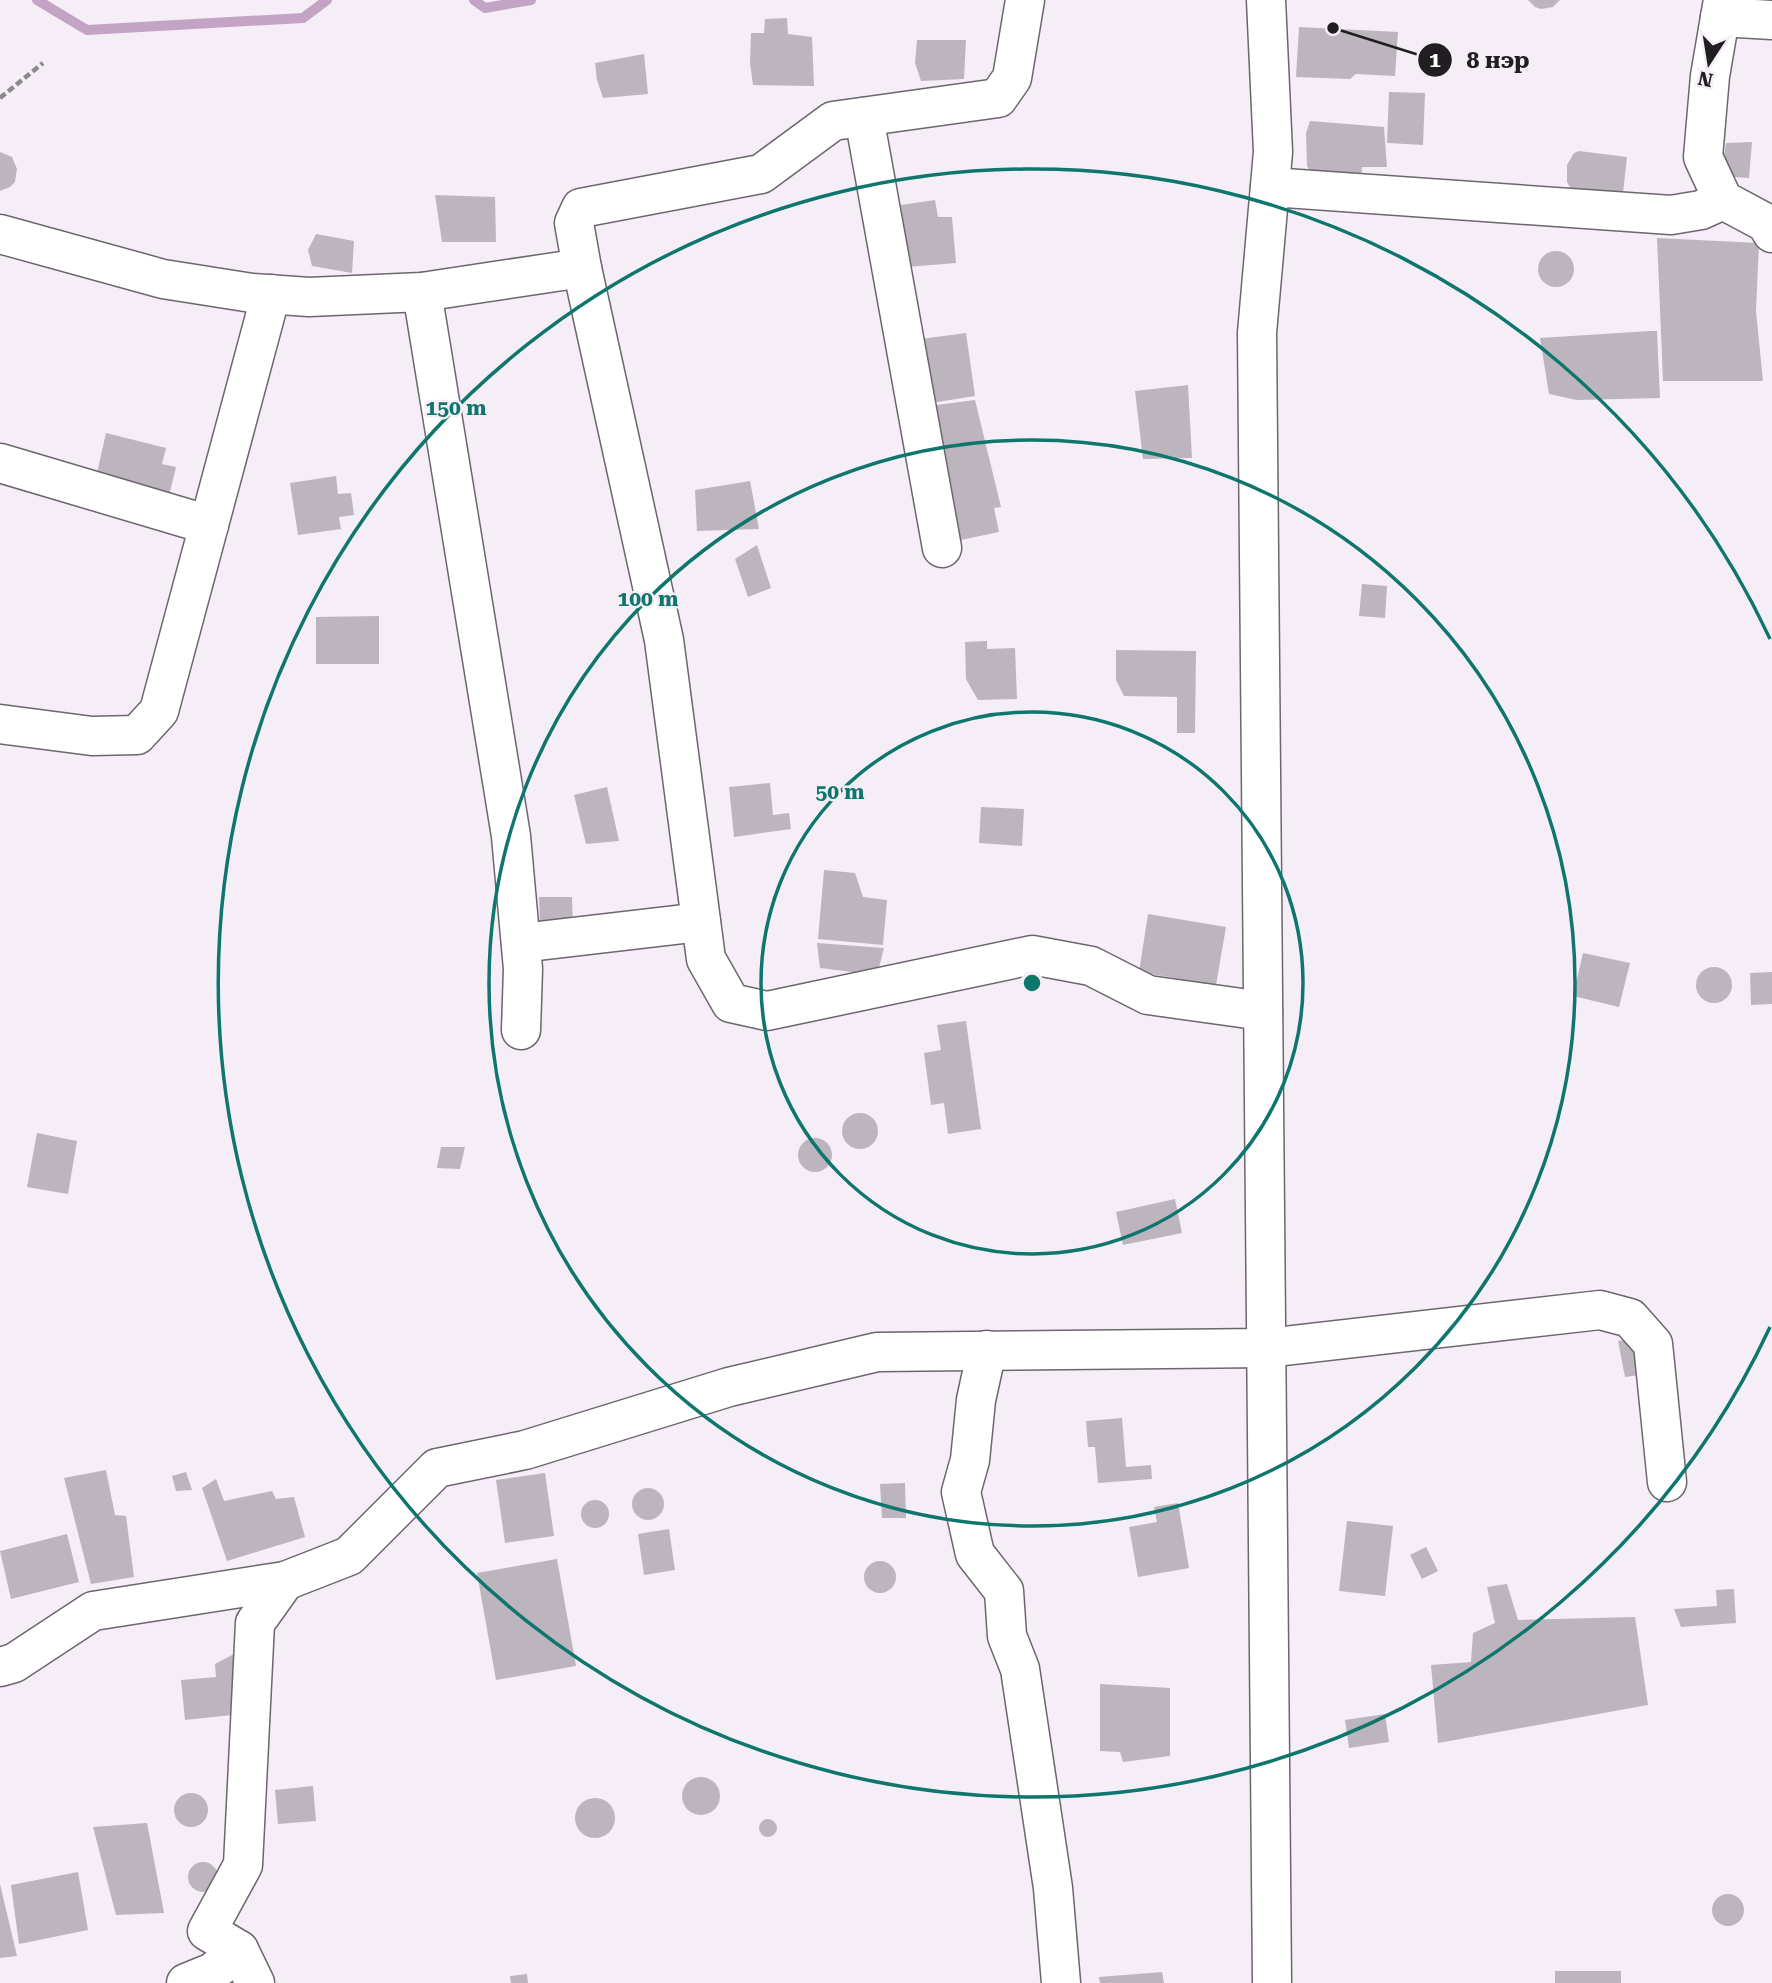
<svg xmlns="http://www.w3.org/2000/svg" width="1772" height="1983" viewBox="0 0 1772 1983" font-family="'Roboto Serif',serif">
<rect width="100%" height="100%" fill="#f6eef7"/>
<g fill="none" stroke-linecap="round" stroke-linejoin="round">
<!-- stream -->
<g stroke="#c4a4c5" stroke-width="10">
<path d="M37,0L87,30L303,18L327,0"/>
<path d="M474,0L485,8L531,0"/>
</g>
</g>
<!-- building -->
<g fill="#bcb5bd">
<path d="M1528,0H1560L1553,7L1541,9L1535,7Z"/>
<path d="M787,18L788,34L812,37L814,86L753,85L750,63L751,33H764L765,19Z"/>
<path d="M1299,27L1398,32L1395,76L1356,74L1350,79L1296,77Z"/>
<path d="M917,40H966L964,79L921,81L915,63Z"/>
<path d="M644,54L648,94L603,98L597,80L595,63Z"/>
<path d="M1389,92L1425,93L1423,145L1387,143Z"/>
<path d="M1310,121L1384,127L1387,167H1362L1361,179H1314L1307,166L1306,133Z"/>
<path d="M1752,142L1749,178L1721,176L1726,143Z"/>
<path d="M1579,151L1627,157L1622,202L1576,197L1567,182V165L1574,153Z"/>
<path d="M0,152L12,157L17,169L15,182L10,187L0,191Z"/>
<path d="M435,195L495,197L496,242H442Z"/>
<path d="M935,200L938,217H952L956,263L907,267L901,205Z"/>
<path d="M316,234L354,241L352,273L312,266L308,250Z"/>
<path d="M1657,238L1759,243L1756,311L1763,381H1663Z"/>
<circle cx="1556" cy="269" r="18"/>
<path d="M1650,331H1657L1660,398L1577,400L1549,394L1540,338Z"/>
<path d="M966,333L975,396L931,403L921,339Z"/>
<path d="M1188,385L1192,458L1143,459L1135,391Z"/>
<path d="M975,400L1001,507L994,508L999,532L951,542L921,407Z"/>
<path d="M106,433L166,448L162,464L176,467L168,500L95,482Z"/>
<path d="M336,476L338,494L351,493L354,515L339,517L341,529L298,535L290,483Z"/>
<path d="M750,481L759,529L697,531L695,490Z"/>
<path d="M757,545L771,588L748,597L735,559Z"/>
<path d="M1362,584L1387,586L1385,618L1359,616Z"/>
<path d="M379,616V664H316V617Z"/>
<path d="M987,641V649L1015,648L1017,699L978,700L966,679L965,642Z"/>
<path d="M1116,650L1196,651L1195,733H1177V697L1124,696L1116,680Z"/>
<path d="M770,783L773,815L789,813L791,829L734,837L729,787Z"/>
<path d="M607,787L619,841L586,844L574,795Z"/>
<path d="M981,807L1024,809L1022,846L979,843Z"/>
<path d="M824,870L855,873L863,897L887,900L883,945L818,939Z"/>
<path d="M539,897H572L573,933L540,929Z"/>
<path d="M1148,914L1226,927L1216,985L1139,972Z"/>
<path d="M817,943L884,948L877,975L820,968Z"/>
<path d="M1583,953L1630,963L1619,1007L1573,996Z"/>
<circle cx="1714" cy="985" r="18"/>
<path d="M1772,972V1004L1751,1005L1750,973Z"/>
<path d="M966,1021L981,1129L948,1134L944,1103L931,1105L924,1053L941,1050L937,1025Z"/>
<circle cx="860" cy="1131" r="18"/>
<path d="M37,1133L77,1141L68,1194L27,1187Z"/>
<circle cx="815" cy="1155" r="17"/>
<path d="M441,1147H465L460,1169L437,1168Z"/>
<path d="M1175,1199L1182,1233L1123,1245L1116,1212Z"/>
<path d="M1632,1339L1639,1375L1625,1377L1618,1341Z"/>
<path d="M1122,1418L1126,1467L1151,1465L1152,1479L1098,1483L1095,1447H1088L1086,1421Z"/>
<path d="M106,1470L115,1515L126,1516L134,1577L91,1584L64,1478Z"/>
<path d="M186,1472L192,1490L176,1491L172,1476Z"/>
<path d="M545,1473L554,1536L505,1543L496,1480Z"/>
<path d="M216,1479L224,1501L272,1491L276,1499L294,1497L305,1537L227,1561L202,1488Z"/>
<path d="M905,1483L906,1518H882L880,1484Z"/>
<circle cx="648" cy="1504" r="16"/>
<circle cx="595" cy="1514" r="14"/>
<path d="M1178,1503L1189,1568L1138,1577L1129,1527L1157,1522L1154,1507Z"/>
<path d="M1347,1521L1393,1526L1385,1596L1339,1591Z"/>
<path d="M669,1529L675,1570L644,1575L638,1534Z"/>
<path d="M67,1534L79,1582L11,1599L0,1551Z"/>
<path d="M1426,1547L1438,1571L1422,1579L1410,1555Z"/>
<path d="M557,1559L576,1666L496,1680L477,1573Z"/>
<circle cx="880" cy="1577" r="16"/>
<path d="M1507,1584L1518,1620L1635,1617L1648,1705L1438,1743L1431,1665L1471,1662L1473,1633L1495,1623L1487,1587Z"/>
<path d="M1734,1589L1736,1623L1681,1627L1674,1609L1717,1606L1716,1590Z"/>
<path d="M234,1654L241,1714L185,1720L181,1680L216,1677L215,1664Z"/>
<path d="M1100,1684L1170,1688V1756L1123,1762L1120,1752L1100,1751Z"/>
<path d="M1385,1714L1389,1742L1349,1748L1345,1720Z"/>
<circle cx="701" cy="1796" r="19"/>
<path d="M313,1786L316,1821L278,1824L275,1790Z"/>
<circle cx="191" cy="1810" r="17"/>
<circle cx="595" cy="1818" r="20"/>
<circle cx="768" cy="1828" r="9"/>
<path d="M147,1823L164,1913L116,1915L93,1827Z"/>
<circle cx="203" cy="1877" r="15"/>
<path d="M78,1872L88,1930L19,1944L11,1885Z"/>
<path d="M0,1884L17,1956L0,1958Z"/>
<circle cx="1728" cy="1910" r="16"/>
<rect x="1555" y="1971" width="66" height="12"/>
<path d="M1162,1972L1164,1983H1100L1099,1977Z"/>
<path d="M527,1974L528,1983H511L510,1976Z"/>
</g>
<g fill="none" stroke-linecap="round" stroke-linejoin="round">
<!-- minor casing -->
<g stroke="#6c666d" stroke-width="41">
<g id="minor">
<path d="M1723,0L1710,76L1703,157L1723,200L1766,223L1772,233"/>
<path d="M1720,17L1772,20"/>
<path d="M864,117L942,548"/>
<path d="M1270,187L1671,215L1701,210L1723,200"/>
<path d="M0,234L163,279L252,293L309,297L422,292L582,268L574,223L581,208L761,174L833,121L998,98L1012,78L1025,0"/>
<path d="M582,268L664,640L706,959L731,1003L767,1011L1032,955L1091,966L1148,995L1263,1011"/>
<path d="M422,292L511,836L523,969L521,1030"/>
<path d="M0,463L209,525"/>
<path d="M0,724L92,736L137,735L159,711L271,294"/>
<path d="M521,943L701,922"/>
<path d="M987,1350L976,1400L970,1460L961,1492L975,1554L1004,1591L1007,1636L1020,1669L1053,1888L1061,1983"/>
<path d="M0,1667L14,1663L93,1611L285,1581L349,1556L437,1468L525,1450L729,1387L877,1352L1266,1348L1600,1310L1630,1318L1653,1344L1667,1482"/>
<path d="M186,1983L213,1972L239,1950"/>
<path d="M255,1983L239,1950L207,1931L243,1865L255,1623L285,1581"/>
</g>
</g>
<!-- major casing -->
<g stroke="#6c666d" stroke-width="41">
<path id="major" d="M1266,0L1273,152L1257,333L1272,1983"/>
</g>
<!-- path -->
<path stroke="#8d878e" stroke-width="4.5" stroke-dasharray="7 3.5" stroke-linecap="butt" d="M0,98L43,63"/>
<!-- minor -->
<use href="#minor" stroke="#fff" stroke-width="38"/>
<!-- major -->
<use href="#major" stroke="#fff" stroke-width="38"/>
</g>
<!-- distance rings -->
<g fill="none" stroke="#0f766e" stroke-width="3.5">
<circle cx="1032" cy="983" r="271"/>
<circle cx="1032" cy="983" r="543"/>
<path d="M1770 1327A814 814 0 1 1 1770 639"/>
</g>
<circle cx="1032" cy="983" r="10" fill="#0f766e" stroke="#f6eef7" stroke-width="3.5"/>
<g font-size="21" text-anchor="middle" font-weight="bold" fill="#0f766e" stroke="#f6eef7" stroke-width="5" stroke-linejoin="round" paint-order="stroke">
<text x="456" y="415">150 m</text>
<text x="648" y="606">100 m</text>
<text x="840" y="799">50 m</text>
</g>
<!-- callouts -->
<path fill="none" stroke="#211e21" stroke-width="2.5" d="M1333 28L1435 60"/>
<g fill="#211e21" stroke="#f6eef7" stroke-width="2.5">
<circle cx="1333" cy="28" r="7"/>
<circle cx="1435" cy="60" r="18"/>
</g>
<g font-size="21" text-anchor="middle" font-weight="bold" fill="#fff">
<text x="1435" y="67">1</text>
</g>
<g font-size="23" text-anchor="middle" font-weight="bold" fill="#211e21" stroke="#f6eef7" stroke-width="5" stroke-linejoin="round" paint-order="stroke">
<text x="1498" y="68">8 нэр</text>
</g>
<!-- north arrow -->
<g transform="translate(1709 63) rotate(192)" stroke="#f6eef7" stroke-width="5" paint-order="stroke">
<path d="M0-5L12 26L0 18L-12 26Z" fill="#211e21"/>
<text y="-10" font-size="19" font-weight="bold" text-anchor="middle" fill="#211e21">N</text>
</g>
</svg>
